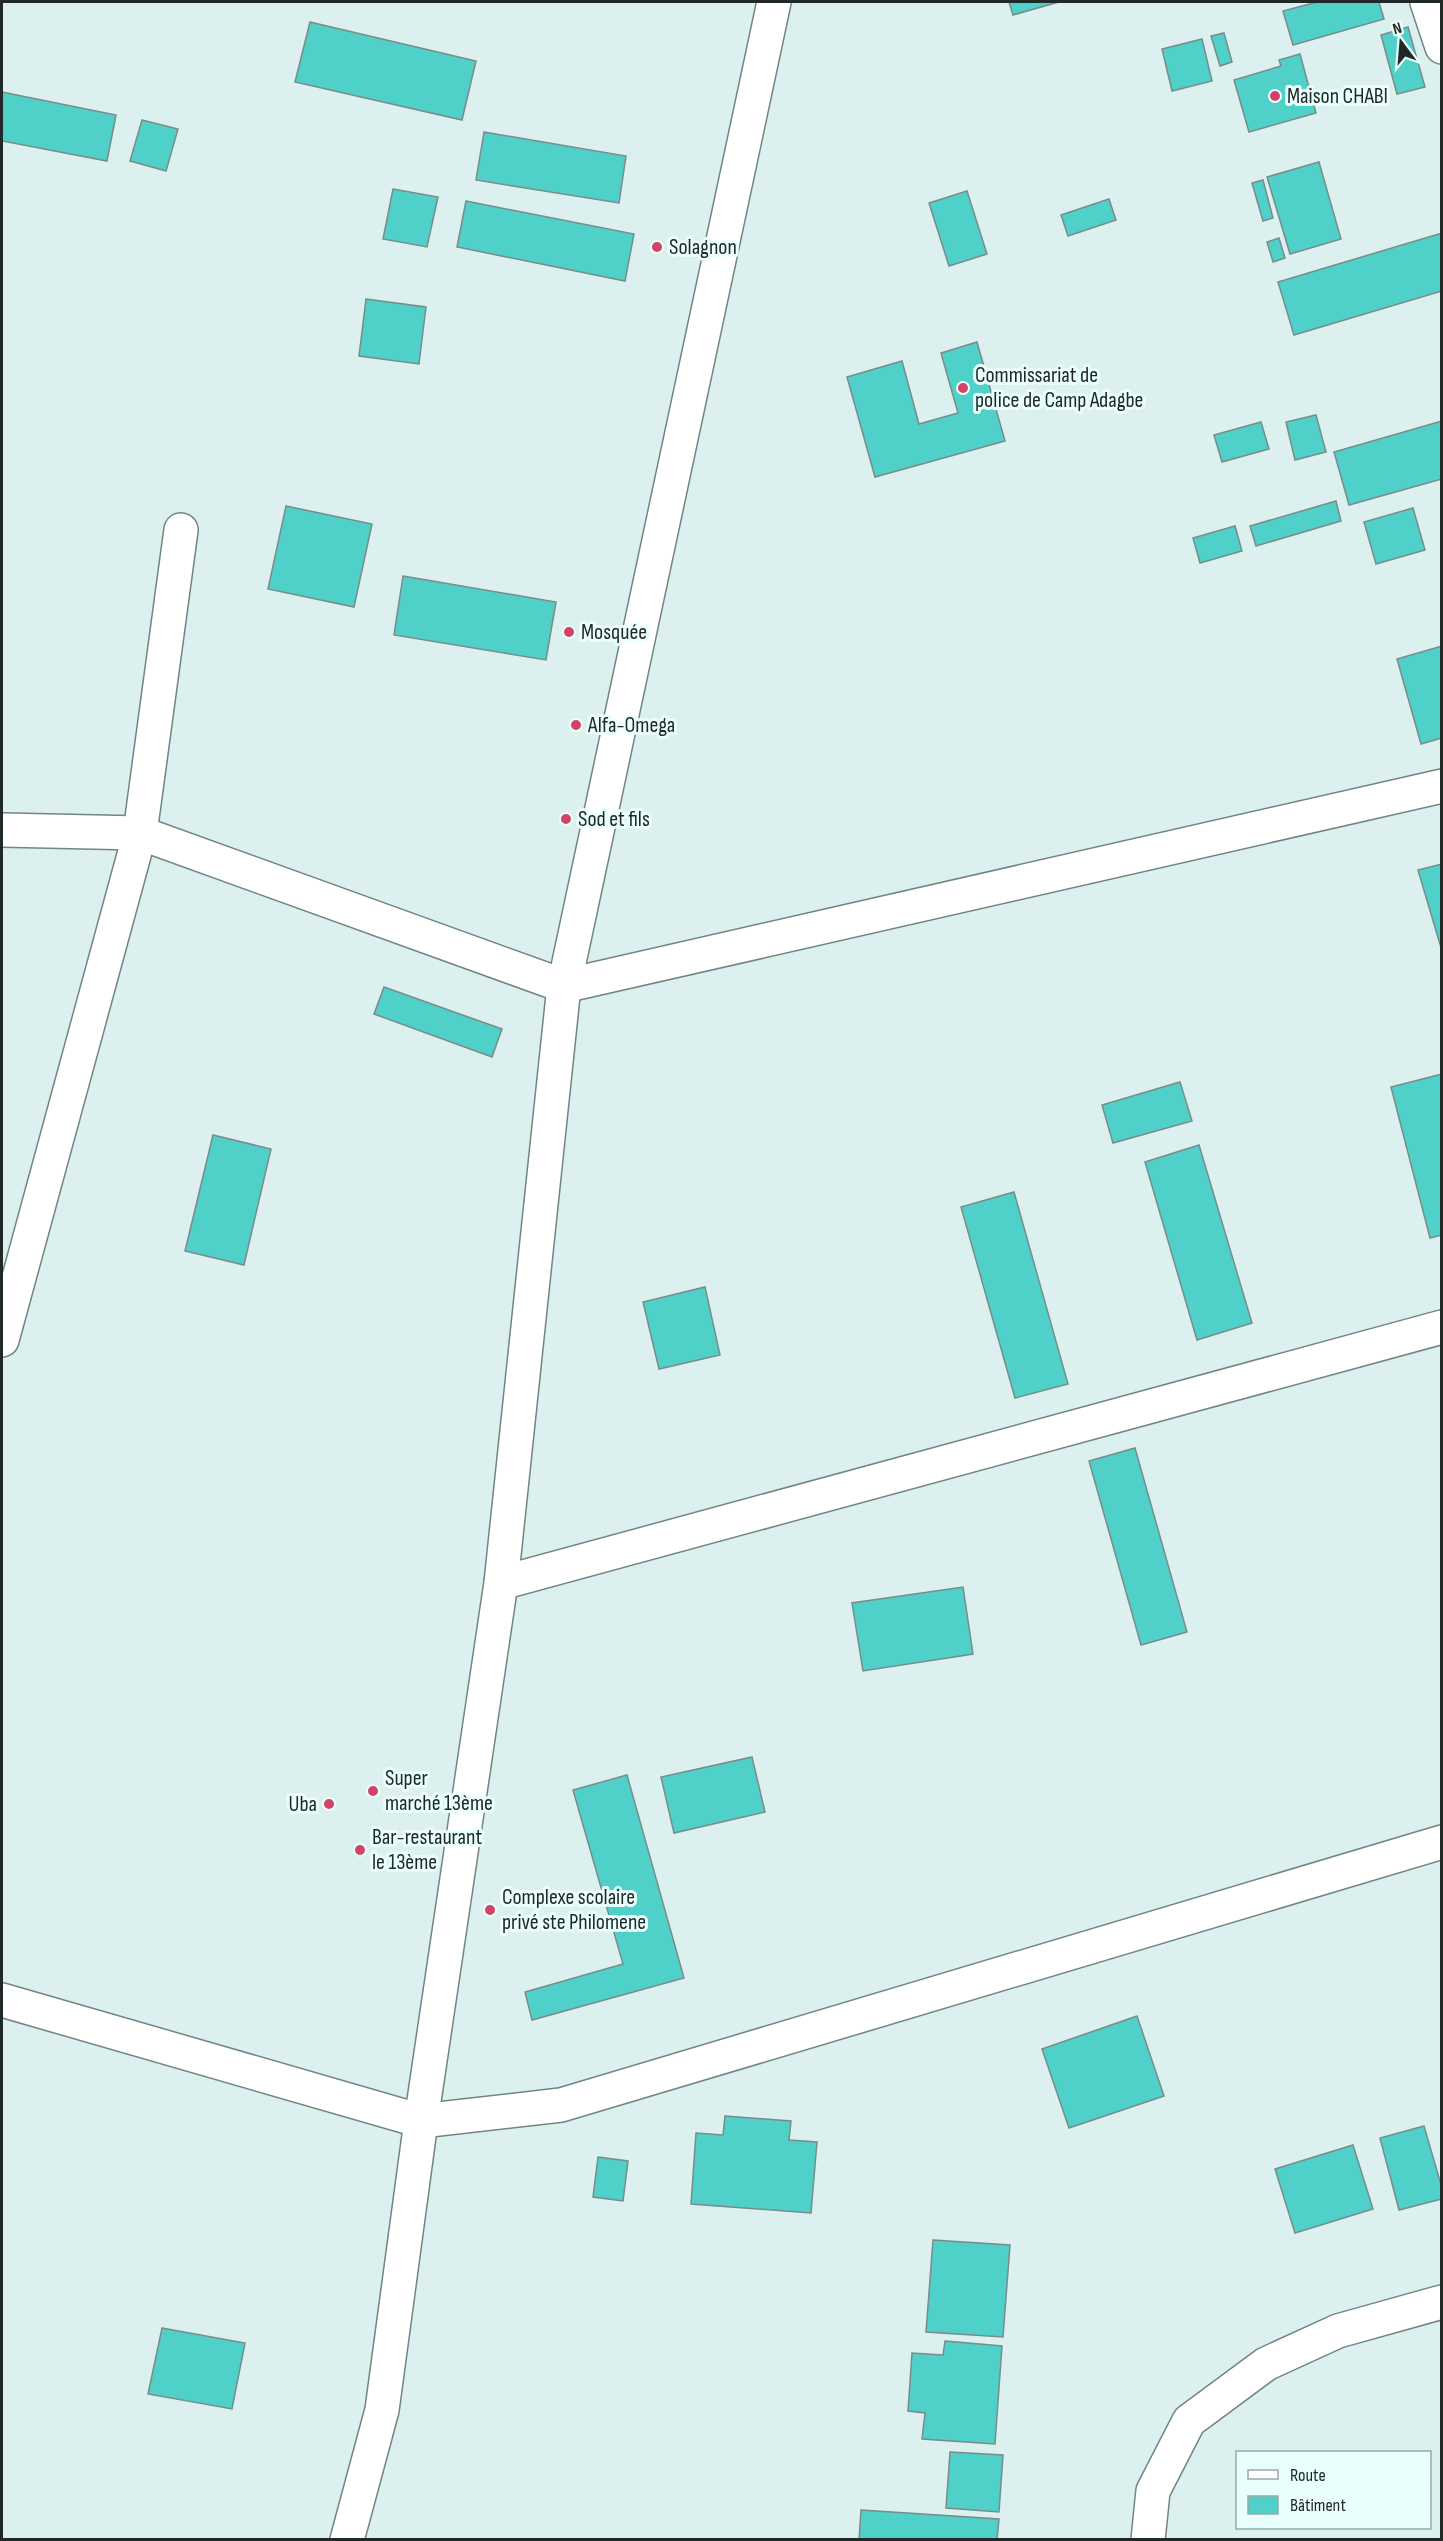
<svg xmlns="http://www.w3.org/2000/svg" width="1443" height="2541" viewBox="0 0 1443 2541" font-family="'Sofia Sans Condensed',sans-serif">
<rect width="100%" height="100%" fill="#dcf1ef"/>
<!-- building -->
<g fill="#4fd0c8" stroke="#798c8a" stroke-width="1.5">
<path d="M1009,2H1059L1013,15Z"/>
<path d="M1317,2H1379L1384,19L1293,45L1283,11Z"/>
<path d="M310,22L476,61L462,120L295,82Z"/>
<path d="M1408,27L1425,87L1397,94L1381,35Z"/>
<path d="M1224,33L1232,62L1220,66L1211,36Z"/>
<path d="M1202,39L1212,81L1172,91L1162,49Z"/>
<path d="M1300,54L1316,113L1249,132L1234,80L1281,66L1279,60Z"/>
<path d="M2,92L116,115L107,161L2,141Z"/>
<path d="M142,120L178,129L166,171L130,161Z"/>
<path d="M484,132L626,156L619,203L476,180Z"/>
<path d="M1319,162L1341,239L1290,254L1267,177Z"/>
<path d="M1263,180L1273,218L1263,221L1252,183Z"/>
<path d="M393,189L438,197L427,247L383,239Z"/>
<path d="M967,191L987,254L949,266L929,203Z"/>
<path d="M1109,199L1116,220L1068,236L1061,215Z"/>
<path d="M466,201L634,234L625,281L457,247Z"/>
<path d="M1442,233V291L1294,335L1278,282Z"/>
<path d="M1279,238L1285,258L1273,262L1267,242Z"/>
<path d="M366,299L426,307L419,364L359,356Z"/>
<path d="M977,342L1005,441L875,477L847,377L902,361L919,424L958,413L941,353Z"/>
<path d="M1316,415L1326,452L1295,460L1286,422Z"/>
<path d="M1442,421V479L1349,505L1334,452Z"/>
<path d="M1261,422L1269,449L1222,462L1214,435Z"/>
<path d="M1336,501L1341,521L1256,546L1250,526Z"/>
<path d="M286,506L372,524L354,607L268,589Z"/>
<path d="M1413,508L1425,550L1376,564L1364,522Z"/>
<path d="M1235,526L1242,551L1200,563L1193,538Z"/>
<path d="M403,576L556,602L546,660L394,635Z"/>
<path d="M1442,646V738L1421,744L1397,659Z"/>
<path d="M1442,864V951L1418,870Z"/>
<path d="M384,987L502,1029L492,1057L374,1014Z"/>
<path d="M1442,1074V1235L1430,1238L1391,1087Z"/>
<path d="M1180,1082L1192,1121L1113,1143L1102,1105Z"/>
<path d="M213,1135L271,1149L244,1265L185,1251Z"/>
<path d="M1199,1145L1252,1323L1197,1340L1145,1162Z"/>
<path d="M1014,1192L1068,1384L1015,1398L961,1207Z"/>
<path d="M705,1287L720,1355L659,1369L643,1302Z"/>
<path d="M1135,1448L1187,1632L1141,1645L1089,1461Z"/>
<path d="M963,1587L973,1654L863,1671L852,1603Z"/>
<path d="M752,1757L765,1812L674,1833L661,1777Z"/>
<path d="M627,1775L684,1978L532,2020L525,1992L623,1964L573,1790Z"/>
<path d="M1137,2016L1164,2096L1069,2128L1042,2049Z"/>
<path d="M725,2116L791,2121L789,2140L817,2142L811,2213L691,2204L696,2133L723,2135Z"/>
<path d="M1424,2126L1442,2188V2199L1399,2210L1380,2138Z"/>
<path d="M1353,2145L1373,2209L1295,2233L1275,2169Z"/>
<path d="M598,2157L628,2161L623,2201L593,2197Z"/>
<path d="M933,2240L1010,2245L1003,2337L926,2332Z"/>
<path d="M162,2328L245,2343L232,2409L148,2394Z"/>
<path d="M945,2341L1002,2346L995,2444L922,2439L925,2413L908,2411L912,2353L943,2355Z"/>
<path d="M950,2452L1003,2455L999,2512L946,2508Z"/>
<path d="M861,2510L999,2519L997,2540H859Z"/>
</g>
<g fill="none" stroke-linecap="round" stroke-linejoin="round">
<!-- street casing -->
<g stroke="#718583" stroke-width="36">
<g id="street">
<path d="M1427,2L1442,47"/>
<path d="M2,830L140,833L564,986L1442,786"/>
<path d="M2,1340L140,833L181,530"/>
<path d="M501,1583L1442,1327"/>
<path d="M2,2000L421,2121L561,2105L1442,1842"/>
<path d="M347,2540L382,2410L421,2121L501,1583L564,986L774,2"/>
<path d="M1148,2540L1153,2491L1189,2421L1266,2364L1338,2331L1442,2302"/>
</g>
</g>
<!-- street -->
<use href="#street" stroke="#fff" stroke-width="33"/>
</g>
<!-- markers -->
<g fill="#d34368" stroke="#e9fffc" stroke-width="2">
<circle cx="1275" cy="96" r="6"/>
<circle cx="657" cy="247" r="6"/>
<circle cx="963" cy="388" r="6"/>
<circle cx="569" cy="632" r="6"/>
<circle cx="576" cy="725" r="6"/>
<circle cx="566" cy="819" r="6"/>
<circle cx="373" cy="1791" r="6"/>
<circle cx="329" cy="1804" r="6"/>
<circle cx="360" cy="1850" r="6"/>
<circle cx="490" cy="1910" r="6"/>
</g>
<g text-anchor="middle" dominant-baseline="central" stroke-width="6" stroke-linejoin="round" paint-order="stroke">
<!-- poi labels -->
<g font-size="22" fill="#212928" stroke="#e9fffc" text-anchor="start">
<text x="1287" y="96">Maison CHABI</text>
<text x="669" y="247">Solagnon</text>
<text x="975" y="375">Commissariat de<tspan x="975" dy="25">police de Camp Adagbe</tspan></text>
<text x="581" y="632">Mosquée</text>
<text x="588" y="725">Alfa-Omega</text>
<text x="578" y="819">Sod et fils</text>
<text x="385" y="1778">Super<tspan x="385" dy="25">marché 13ème</tspan></text>
<text x="317" y="1804" text-anchor="end">Uba</text>
<text x="372" y="1837">Bar-restaurant<tspan x="372" dy="25">le 13ème</tspan></text>
<text x="502" y="1897">Complexe scolaire<tspan x="502" dy="25">privé ste Philomene</tspan></text>
</g>
</g>
<!-- border -->
<rect width="1443" height="2541" fill="none" stroke="#212928" stroke-width="6"/>
<!-- legend -->
<rect x="1236" y="2451" width="195" height="78" fill="#e9fffc" stroke="#99a9a7" stroke-width="1.5"/>
<rect x="1248" y="2470" width="30" height="9" fill="#ffffff" stroke="#99a9a7" stroke-width="1.5"/>
<text x="1290" y="2481" font-size="18" fill="#212928">Route</text>
<rect x="1248" y="2496" width="30" height="18" fill="#4fd0c8" stroke="#99a9a7" stroke-width="1.5"/>
<text x="1290" y="2511" font-size="18" fill="#212928">Bâtiment</text>
<!-- north arrow -->
<g transform="translate(1401 42) rotate(344)" stroke="#e9fffc" stroke-width="4.5" paint-order="stroke">
<path d="M0-4.5L10 22L0 15L-10 22Z" fill="#212928"/>
<text y="-9" font-size="16" font-weight="bold" text-anchor="middle" fill="#212928">N</text>
</g>
</svg>
